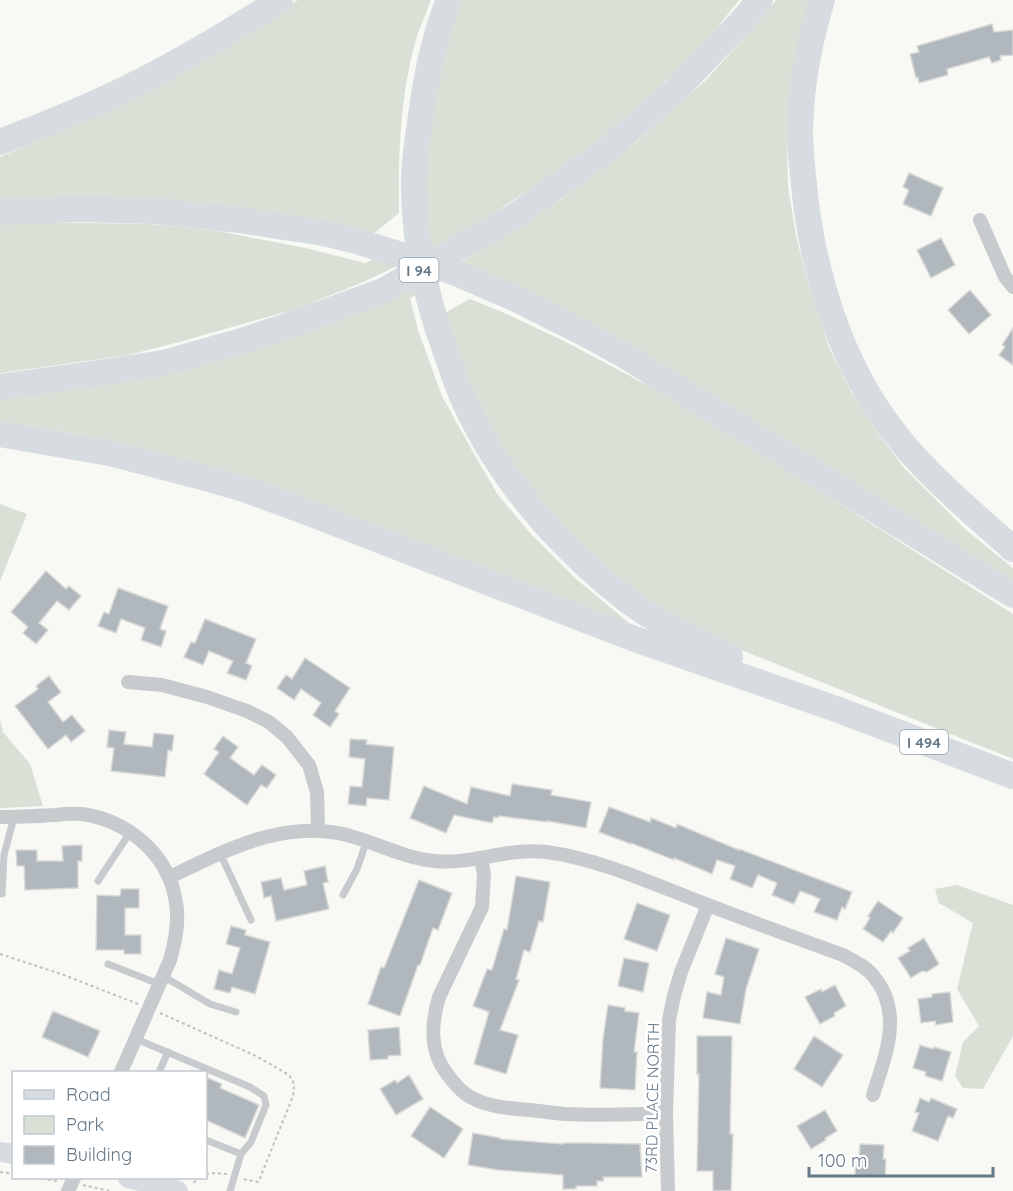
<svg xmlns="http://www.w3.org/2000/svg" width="1013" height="1191" viewBox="0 0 1013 1191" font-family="Quicksand,sans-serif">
<rect width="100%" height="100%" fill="#f8f8f4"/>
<!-- green -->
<g fill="#d9e0d5">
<path d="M298,0H431C426,14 419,29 415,43C400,98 398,156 399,213L368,238L0,202V157L31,144L155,87L211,56Z"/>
<path d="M459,0H739L717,28L677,71L619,124L563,168L483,220L427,252L361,283L296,309L172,344L128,355L0,373V223L12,222L151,224L218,231L310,249L365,263L425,237L427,120Z"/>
<path d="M776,0H810L791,84L787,133L788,186L796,236L809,287L830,350L851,392L877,432L904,468L965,529L1013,568V585L462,270L410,298L418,330L442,396L474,454L498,495L530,533L576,579L628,622L626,627L152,451C102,439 52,428 0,422V396L155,374L261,348L355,313L454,267L560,200L632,146L706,80L761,19Z"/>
<path d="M470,299L502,312L566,342L688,407L1013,614V759L739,649L704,638L612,579L515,473L466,387L441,315Z"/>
<path d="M0,504L27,514L0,581Z"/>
<path d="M0,719L3,732L30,764L43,806L0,808Z"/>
<path d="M957,885L1013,905V1036L983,1089L963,1088L955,1076L963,1042L979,1026L957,989L973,923L939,903L935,889Z"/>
</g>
<!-- building -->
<g fill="#b0b8be" stroke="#d9d9d7" stroke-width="1.5">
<path d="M992,24L994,32L1013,30V55L1000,56L1001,60L992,63L989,57L947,69L948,75L919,83L918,77L916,78L910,54L919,52L917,46Z"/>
<path d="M909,173L943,188L931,216L903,204L909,190L903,187Z"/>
<path d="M941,238L955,265L931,278L917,250Z"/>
<path d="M970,290L991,315L969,334L948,310Z"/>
<path d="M1013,328V365L999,355L1005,347L1002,345Z"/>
<path d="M46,571L66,589L69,586L81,596L69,610L57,601L39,623L48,630L36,644L23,633L28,627L11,612Z"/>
<path d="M118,588L168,606L160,629L166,631L161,647L141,640L145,628L121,619L116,633L98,626L104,612L109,614Z"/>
<path d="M205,619L256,639L246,663L252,666L246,680L227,673L233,661L209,651L203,665L184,657L191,642L195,643Z"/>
<path d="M305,658L350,688L335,711L339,714L330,727L313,715L321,703L301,689L294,700L277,688L286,675L292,679Z"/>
<path d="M49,676L61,692L48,702L63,722L72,715L85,731L71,742L66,735L48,749L15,706L38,689L36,686Z"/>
<path d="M109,730L126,732L124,744L152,747L154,733L174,735L172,751L168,750L165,777L111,771L114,748L107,747Z"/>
<path d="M223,736L238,747L230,758L254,775L262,765L276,775L267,788L261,785L247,805L204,774L219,752L214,749Z"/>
<path d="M350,739L367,740L366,744L394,747L389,800L367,798L366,806L348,804L350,786L362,787L365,759L349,757Z"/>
<path d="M512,784L552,790L551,795L591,802L586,828L547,821V822L499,816L498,818L494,817L492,823L454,815L446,833L410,818L424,786L467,804L471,787L510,796Z"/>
<path d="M609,807L650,822L651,818L676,828L677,824L739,850V849L852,892L845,909L842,907L837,920L814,912L820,899L811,895L800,891L794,904L772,895L777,883L758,875L752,888L730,879L735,866L717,860L712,874L674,858V860L631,843V844L599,832Z"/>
<path d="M82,845V861H78V888L25,890L24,866H17L16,850H37V861H63L62,846Z"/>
<path d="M325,866L328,882L323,883L329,909L276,921L271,896L264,898L261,882L281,878L284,890L307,885L304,871Z"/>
<path d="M516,876L550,882L543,922L539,921L530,952L524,950L516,979L519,980L500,1030L518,1035L506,1074L474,1064L489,1012L473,1006L487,969L492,970L504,929L507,930Z"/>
<path d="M419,880L452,893L438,930L433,928L420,965H418L400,1016L368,1004L381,967L384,968Z"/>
<path d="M121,889H139V908H125V935H141V954H124V950H96L97,895L120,896Z"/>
<path d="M878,901L903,918L893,933L891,931L883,942L863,929L870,918L868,916Z"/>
<path d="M637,903L670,915L657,951L624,939Z"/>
<path d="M231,926L246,930L245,935L270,942L255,994L232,987L230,993L214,989L219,970L232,974L240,948L226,944Z"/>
<path d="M726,938L759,949L746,989L740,1024L703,1018L707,992L721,995L724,977L715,974Z"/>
<path d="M924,938L939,964L927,972L922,971L911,978L898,958L910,951L908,948Z"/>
<path d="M624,958L649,963L643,992L618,986Z"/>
<path d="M835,985L846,1006L834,1013L835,1016L820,1024L805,997L821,989L822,992Z"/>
<path d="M950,992L953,1022L936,1025L935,1021L921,1023L918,999L932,997V994Z"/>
<path d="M608,1005L625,1008V1011L639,1013L634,1052H637L635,1090L600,1088L603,1039Z"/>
<path d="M53,1011L100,1031L88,1057L42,1037Z"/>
<path d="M399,1027L401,1055L388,1056V1059L370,1060L368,1030Z"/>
<path d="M697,1036H732L730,1134H733L731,1191H713V1171H697L699,1074H697Z"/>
<path d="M814,1036L843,1055L822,1087L794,1069Z"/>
<path d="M920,1045L933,1049L934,1047L951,1052L942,1081L925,1076L926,1072L913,1068Z"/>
<path d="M409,1075L423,1099L396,1115L380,1089L395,1080L397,1083Z"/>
<path d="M206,1077L222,1084L220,1088L259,1105L245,1138L206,1120Z"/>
<path d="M920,1098L929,1102L931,1098L957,1109L953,1118L948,1116L938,1141L912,1131L919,1113L915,1112Z"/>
<path d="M430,1107L463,1129L444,1158L411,1136Z"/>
<path d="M825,1110L837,1131L825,1138L826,1140L811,1149L797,1126Z"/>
<path d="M473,1133L500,1138V1139L563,1144V1143H586L640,1144L642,1177H603L604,1181H597V1186H576V1189H563V1175L498,1170L468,1165Z"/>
<path d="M860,1144L884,1145L883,1159H886L885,1177L855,1176L856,1158H859Z"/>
</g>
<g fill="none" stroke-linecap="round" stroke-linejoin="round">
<!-- path -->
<g stroke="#bec1c3" stroke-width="2" stroke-dasharray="3 3" stroke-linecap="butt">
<path d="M0,954L64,975L138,1004"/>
<path d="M160,1013L256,1056L289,1075L293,1081L294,1088L293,1096L260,1178L258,1182L243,1179"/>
<path d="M0,1172L14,1174"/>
<path d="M206,1174L215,1173L227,1174"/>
<path d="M36,1178L58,1181"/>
<path d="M194,1183L197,1178"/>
<path d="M83,1185L110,1191"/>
</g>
<!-- lane -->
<g stroke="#c7cbce" stroke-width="7">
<path d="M220,853L251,920"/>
<path d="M98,881L131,831"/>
<path d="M2,894L4,855L14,817"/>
<path d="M343,895L357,869L367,840"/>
<path d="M108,964L159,984"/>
<path d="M163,976L210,1004L236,1012"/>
<path d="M136,1039L250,1087L264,1096L266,1105L251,1142L241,1154"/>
<path d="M159,1072L168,1052"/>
<path d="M206,1140L241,1154L230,1191"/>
</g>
<!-- street -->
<g stroke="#c7cbce" stroke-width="14">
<path d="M980,220L1005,277L1013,287"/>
<path d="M128,682L162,685L207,697L247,711L269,722L287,737L309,765L317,792L318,829"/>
<path d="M0,817C18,817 37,816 55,815C64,814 73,813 82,814C126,820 166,852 175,897C180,918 176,939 170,960L121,1072"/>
<path d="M481,858L484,874L482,907L439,997C431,1024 429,1052 448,1075C453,1082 460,1090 467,1095C485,1107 508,1108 529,1110C541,1111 553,1113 565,1114C599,1116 633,1114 666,1113"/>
<path d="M170,877C226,850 284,819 347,835C377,843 404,858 434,861C472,865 509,847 547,852C602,860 651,883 703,903C749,921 796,938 843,955C854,961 867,967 874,977C904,1013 885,1056 873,1095"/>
<path d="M68,1191L74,1178"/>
<path d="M668,1191L666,1113L669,1020L674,996L681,972L708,905"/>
</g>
<!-- secondary -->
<g stroke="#d6dce0" stroke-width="20">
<path d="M0,1152L14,1154"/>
<path d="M128,1178L178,1191"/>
</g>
<!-- highway -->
<g stroke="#d6dce0" stroke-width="26">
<path d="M449,0C433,40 425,81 420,123C417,143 414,162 414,182C414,241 426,300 447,355C451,366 455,378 459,389C494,473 556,545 627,600C658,624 695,640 730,657"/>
<path d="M822,0C809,42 801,86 800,130C800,148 802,167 804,185C812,270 840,363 893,431C927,476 971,511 1013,549"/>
<path d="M0,142C39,127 78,112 115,94C172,67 227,34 280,0"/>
<path d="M0,212L80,209L155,211L239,220L324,233L353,240L443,268L463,276L514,298L595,339L622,354L1013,595"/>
<path d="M0,387L86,375L163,363L238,342L284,327L383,291L515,216L608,149L677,89L741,22L760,0"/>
<path d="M0,434L109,453L202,477L244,489L312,514L632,638L836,709L1013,776"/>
</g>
</g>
<g text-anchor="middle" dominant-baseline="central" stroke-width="6" stroke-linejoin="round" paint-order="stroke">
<!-- shield labels -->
<g fill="#fff" stroke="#92a0ac" stroke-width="1.5">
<rect x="399.5" y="258" width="39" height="24" rx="4.5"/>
<rect x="900" y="730" width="48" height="24" rx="4.5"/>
</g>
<g font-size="15" font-weight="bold" fill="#647888">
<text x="419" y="270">I 94</text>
<text x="924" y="742">I 494</text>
</g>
<!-- street labels -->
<g font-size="16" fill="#647888" stroke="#fff">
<text transform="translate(652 1098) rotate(-89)">73RD PLACE NORTH</text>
</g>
</g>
<!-- legend -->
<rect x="12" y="1071" width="195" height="108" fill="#ffffff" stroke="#c1c9cf" stroke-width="1.5"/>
<rect x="24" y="1090" width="30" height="9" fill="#d6dce0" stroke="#c1c9cf" stroke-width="1.5"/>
<text x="66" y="1101" font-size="18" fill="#647888">Road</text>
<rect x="24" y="1116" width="30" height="18" fill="#d9e0d5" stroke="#c1c9cf" stroke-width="1.5"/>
<text x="66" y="1131" font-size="18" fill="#647888">Park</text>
<rect x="24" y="1146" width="30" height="18" fill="#b0b8be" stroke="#c1c9cf" stroke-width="1.5"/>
<text x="66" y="1161" font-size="18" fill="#647888">Building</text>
<!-- scale -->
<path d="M809 1167v9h184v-9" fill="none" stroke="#647888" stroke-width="3"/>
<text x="818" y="1167" font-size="18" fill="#647888" stroke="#ffffff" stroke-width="4.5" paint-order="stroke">100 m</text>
</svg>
